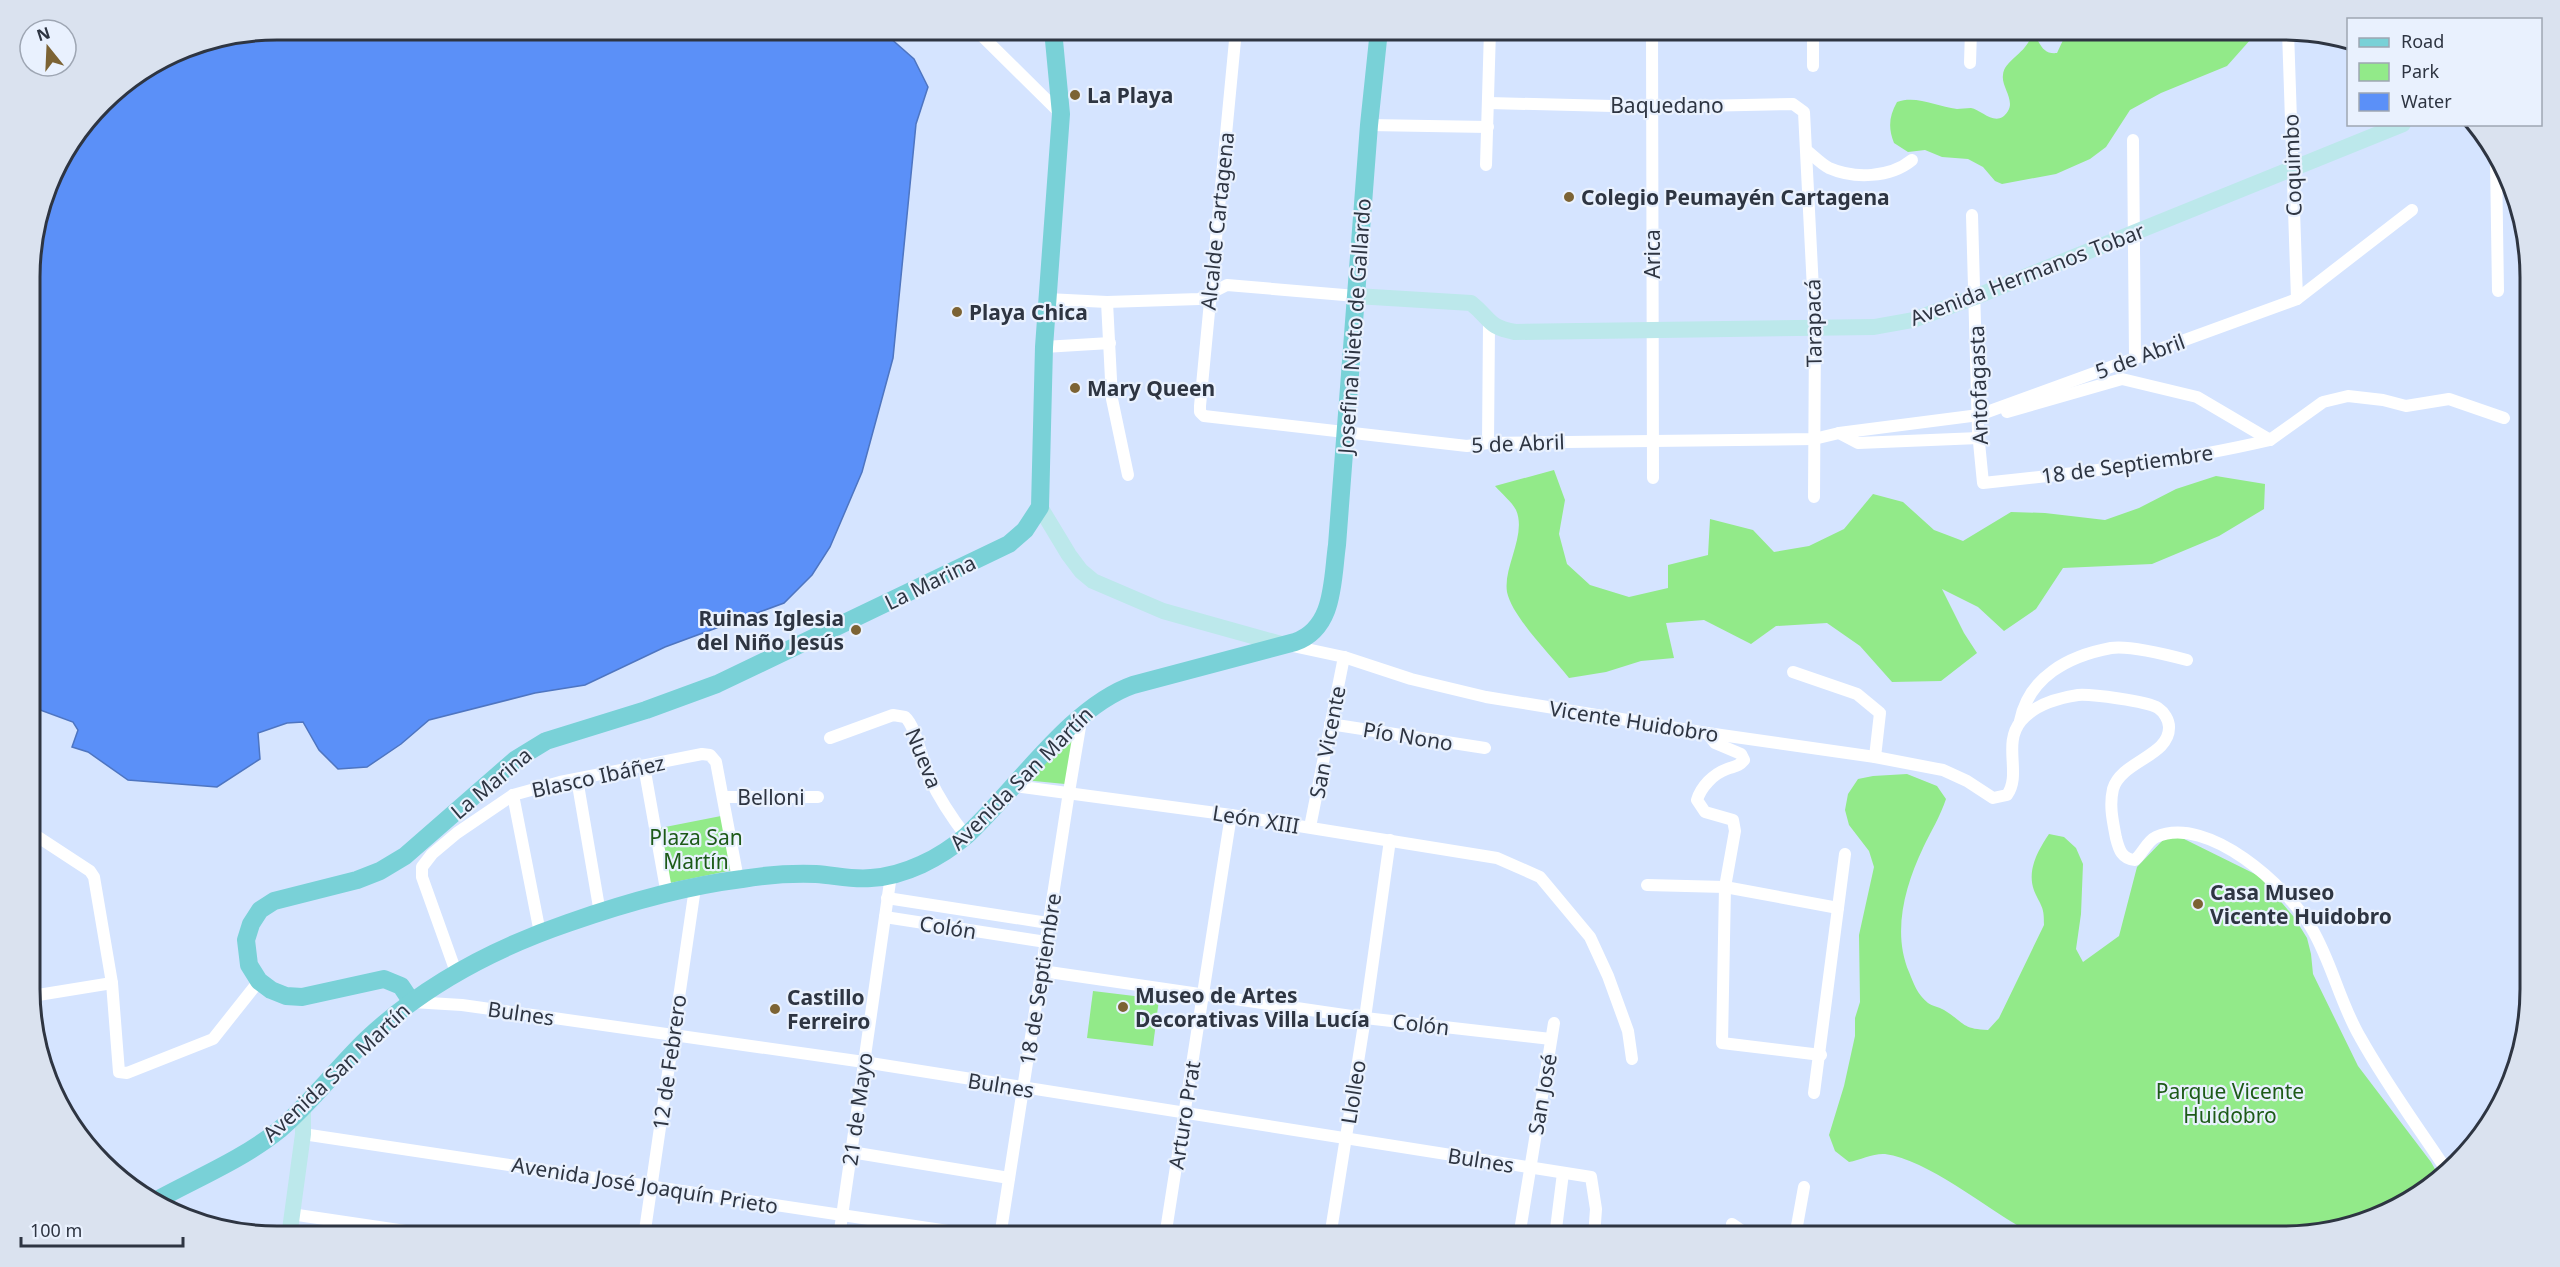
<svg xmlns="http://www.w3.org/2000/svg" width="2560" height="1267" viewBox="0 0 2560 1267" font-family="'Noto Sans',sans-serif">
<rect width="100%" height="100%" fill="#d5e4ff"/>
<!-- green -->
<g fill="#92ea89">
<path d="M2118,30H2255L2251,39L2227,66L2161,93L2130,110L2106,147L2090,159L2056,174L2002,184L1995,181L1983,167L1968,159L1942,157L1925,150L1908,152L1894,143C1888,128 1889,116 1897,102C1917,95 1937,107 1957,109C1961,109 1966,108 1971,108C1982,110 1997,129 2008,111C2015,100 2001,86 2003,75C2004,61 2023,55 2030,39L2038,41C2043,50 2047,54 2057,53L2064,38C2087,31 2092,47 2118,30Z"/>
<path d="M1554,470L1565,500L1559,534L1567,564L1590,585L1629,597L1668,588V565L1708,555L1710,519L1753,530L1774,552L1809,546L1844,529L1873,494L1903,502L1934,530L1963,541L2011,512L2045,513L2105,520L2139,508L2176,489L2216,476L2265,484L2264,509L2219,536L2152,564L2063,568L2036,609L2004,631L1978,607L1942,589L1964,633L1977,653L1941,681L1892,682L1860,646L1827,623L1776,626L1751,644L1704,620L1666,623L1674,658L1641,661L1606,672L1569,678C1552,656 1512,617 1507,592C1503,567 1527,535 1516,510C1512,502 1501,493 1495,486Z"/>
<path d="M1075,727L1065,784L1024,780Z"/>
<path d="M1907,774L1937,786L1946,799C1940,817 1931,831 1923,848C1905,886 1892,932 1909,972C1914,984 1917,994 1928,1003C1932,1006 1939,1007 1944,1010C1964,1022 1961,1029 1988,1030L1999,1018L2044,925C2044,909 2043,909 2036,895C2025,873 2037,852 2049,834L2064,837L2076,848L2083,864L2081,914L2076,949L2083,962L2119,936L2137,867L2163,840L2176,835L2259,876L2294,917L2307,938L2311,954L2313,974L2358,1066L2431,1162L2440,1178L2420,1195L2362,1224L2298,1236L2027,1237L2022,1228C1983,1206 1928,1160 1885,1154C1874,1153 1860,1160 1849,1162L1835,1151L1829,1135L1844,1086L1855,1036V1018L1860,1002L1859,935L1874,867L1869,851L1849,825L1845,810L1848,794L1858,779L1873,776Z"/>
<path d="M721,816L733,870L670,883L660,828Z"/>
<path d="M1093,991L1159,999L1153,1046L1087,1038Z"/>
</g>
<!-- water -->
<path fill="#5b90f8" stroke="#4e75c1" stroke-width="1.5" d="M278,30H881L914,59L928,87L916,124L893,358L862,472L830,547L812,575L784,603L665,647L585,685L535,693L429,720L401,744L367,767L338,769L319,750L303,722L287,723L258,733L260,759L217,787L128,780L88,752L72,747L78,730L73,722L32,707L31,261L56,168L114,92L183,49Z"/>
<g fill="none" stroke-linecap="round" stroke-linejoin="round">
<!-- street -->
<g stroke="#fff" stroke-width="12">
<path d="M976,30L1061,114"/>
<path d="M1236,30L1200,406V412L1204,416L1467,446L1488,443L1814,439L1839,433L1979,415L2297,299L2412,210"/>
<path d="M1652,30L1653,478"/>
<path d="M2288,31L2297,299"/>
<path d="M1970,63L1971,30"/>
<path d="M1813,66V30"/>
<path d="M1489,103L1652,107L1793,104L1804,112L1815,329L1814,497"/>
<path d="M1369,125L1488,127"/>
<path d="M2133,140L2135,357"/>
<path d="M1806,150C1814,156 1820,163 1829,168C1854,179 1890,178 1912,160"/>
<path d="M2496,161L2498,291"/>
<path d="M1486,165L1490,30"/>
<path d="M1972,215L1978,432L1983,483C2080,473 2176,462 2270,440"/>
<path d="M1047,299L1107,302L1199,299L1227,285L1356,296"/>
<path d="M1107,302L1112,399L1128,475"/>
<path d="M1044,347L1110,343"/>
<path d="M2007,412L2122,379L2197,397L2270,440L2323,402L2348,396L2383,400L2406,406L2449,399L2504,418"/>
<path d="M1839,433L1858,443L1979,438"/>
<path d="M1488,443L1489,324"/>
<path d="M1288,645L1344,657L1411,679L1486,697L1707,733L1875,757L1943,770L1967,781L1993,798L2007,795C2022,774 2002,744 2021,721C2034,705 2058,698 2078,695C2091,694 2147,701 2158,708C2164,712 2169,720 2169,727C2170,756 2121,761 2113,789C2109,806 2113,822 2116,838C2119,850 2122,859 2135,860C2143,853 2147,841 2156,837C2208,814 2288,887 2312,929C2332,963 2340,1003 2360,1037C2386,1084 2418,1127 2447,1171"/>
<path d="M1793,672L1857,694L1880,713L1875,757"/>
<path d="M2020,721C2029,677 2068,656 2111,648C2130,645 2168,655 2187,660"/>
<path d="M1330,724L1485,748"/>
<path d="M1707,733L1715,743L1741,754L1744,760C1738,767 1735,766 1727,769C1713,774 1701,787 1697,800L1705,812L1733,820L1735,831L1725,887L1722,1043L1821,1055"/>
<path d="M830,738L893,715L905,717C916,726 922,761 929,777C939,798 952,818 966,836"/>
<path d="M644,766L667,895"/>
<path d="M577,779L600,913"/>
<path d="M1015,786L1231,815L1497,858L1540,877L1590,937L1608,976L1628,1031L1632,1059"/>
<path d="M513,795L540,933"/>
<path d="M723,797H818"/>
<path d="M1310,827L1344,657"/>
<path d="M32,833L90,871L94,877L112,983L119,1072L127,1073L213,1039L259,981"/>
<path d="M1647,885L1725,887L1838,908"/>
<path d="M887,898L1048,923"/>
<path d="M885,917L1046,942"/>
<path d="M1042,971L1365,1018L1551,1039"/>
<path d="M456,972L422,877V867L432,854L457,833L513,795L560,782L702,754L710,755L716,762L738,879"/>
<path d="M32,996L112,983"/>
<path d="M412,1002L462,1005L864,1062L1591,1177L1596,1209L1594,1237"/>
<path d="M1814,1093L1845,854"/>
<path d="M303,1134L988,1237"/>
<path d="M851,1152L1009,1178"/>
<path d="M291,1214L446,1237"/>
<path d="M1732,1224L1742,1231L1771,1237"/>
<path d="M644,1237L695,888"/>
<path d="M839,1237L891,875"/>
<path d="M1000,1237L1069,792L1082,715"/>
<path d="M1165,1237L1231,815"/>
<path d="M1330,1237L1365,1018L1390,840"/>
<path d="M1519,1237L1554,1023"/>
<path d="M1555,1237L1563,1173"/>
<path d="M1795,1237L1804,1187"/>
</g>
<!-- secondary -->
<g stroke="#bce8eb" stroke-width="16">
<path d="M1356,296L1471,303C1491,319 1487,327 1515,332L1874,327L1913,320L1975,297L2403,124"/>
<path d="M1040,507L1069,555L1081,571L1093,581L1163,611L1281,644"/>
<path d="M289,1237L303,1134V1108"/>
</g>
<!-- primary -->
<g stroke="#79d1d7" stroke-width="18">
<path d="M411,1001L401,986L384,979L302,997L286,996L271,990L259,981L249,965L246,940L251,924L260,910L274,901L357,880L380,871L405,856L515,760L546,741L646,710L717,684L1009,544L1025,530L1040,507L1044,347L1061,114L1053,30"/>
<path d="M155,1201C197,1178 243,1159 279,1130C311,1103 336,1069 366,1040C424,985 492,949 568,923C622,904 685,886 742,879C766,875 791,873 816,874C834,875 852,880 871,878C905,876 940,858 966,836C1016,790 1070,707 1133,685L1295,642C1335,628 1332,580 1337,545L1369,125L1379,30"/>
</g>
</g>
<!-- markers -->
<g fill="#7c6334" stroke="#e9f1fe" stroke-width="2">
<circle cx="1075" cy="95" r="6"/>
<circle cx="1569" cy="197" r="6"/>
<circle cx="957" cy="312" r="6"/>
<circle cx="1075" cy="388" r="6"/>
<circle cx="856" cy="630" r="6"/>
<circle cx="2198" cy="904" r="6"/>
<circle cx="1123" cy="1007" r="6"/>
<circle cx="775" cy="1009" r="6"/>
</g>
<g text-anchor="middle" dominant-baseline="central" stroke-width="4.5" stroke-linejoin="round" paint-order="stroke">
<!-- poi labels -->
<g font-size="21" font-weight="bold" fill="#2e3542" stroke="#e9f1fe" text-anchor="start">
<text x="1087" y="95">La Playa</text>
<text x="1581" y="197">Colegio Peumayén Cartagena</text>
<text x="969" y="312">Playa Chica</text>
<text x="1087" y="388">Mary Queen</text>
<text x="844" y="618" text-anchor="end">Ruinas Iglesia<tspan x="844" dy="24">del Niño Jesús</tspan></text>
<text x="2210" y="892">Casa Museo<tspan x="2210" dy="24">Vicente Huidobro</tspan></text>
<text x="1135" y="995">Museo de Artes<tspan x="1135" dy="24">Decorativas Villa Lucía</tspan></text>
<text x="787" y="997">Castillo<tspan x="787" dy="24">Ferreiro</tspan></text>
</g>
<!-- street labels -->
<g font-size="21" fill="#2e3542" stroke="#e9f1fe">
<text x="1667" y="105">Baquedano</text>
<text transform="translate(2292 165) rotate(-92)">Coquimbo</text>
<text transform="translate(1217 221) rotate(-84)">Alcalde Cartagena</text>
<text transform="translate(1652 254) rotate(-90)">Arica</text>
<text transform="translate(2027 274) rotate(-21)">Avenida Hermanos Tobar</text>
<text transform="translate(1813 323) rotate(-91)">Tarapacá</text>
<text transform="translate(1354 326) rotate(-86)">Josefina Nieto de Gallardo</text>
<text transform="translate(2140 356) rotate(-20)">5 de Abril</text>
<text transform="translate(1978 385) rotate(-92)">Antofagasta</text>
<text transform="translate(1518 443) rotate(-2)">5 de Abril</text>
<text transform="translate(2127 464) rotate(-8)">18 de Septiembre</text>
<text transform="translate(930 582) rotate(-26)">La Marina</text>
<text transform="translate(1634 721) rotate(9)">Vicente Huidobro</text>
<text transform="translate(1408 736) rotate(9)">Pío Nono</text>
<text transform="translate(1327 742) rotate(-79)">San Vicente</text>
<text transform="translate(924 758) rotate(68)">Nueva</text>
<text transform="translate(598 776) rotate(-12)">Blasco Ibáñez</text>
<text transform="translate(1021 778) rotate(-45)">Avenida San Martín</text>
<text transform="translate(491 783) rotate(-40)">La Marina</text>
<text x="771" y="797">Belloni</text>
<text transform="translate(1256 819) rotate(9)">León XIII</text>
<text transform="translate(948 927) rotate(9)">Colón</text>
<text transform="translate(1040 979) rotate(-81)">18 de Septiembre</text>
<text transform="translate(521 1013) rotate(8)">Bulnes</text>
<text transform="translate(1421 1024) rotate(7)">Colón</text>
<text transform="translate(669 1062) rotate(-82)">12 de Febrero</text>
<text transform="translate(336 1072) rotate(-43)">Avenida San Martín</text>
<text transform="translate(1001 1085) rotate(9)">Bulnes</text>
<text transform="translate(1353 1092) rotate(-81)">Llolleo</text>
<text transform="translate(1542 1094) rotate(-80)">San José</text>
<text transform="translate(857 1109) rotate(-82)">21 de Mayo</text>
<text transform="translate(1184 1115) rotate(-81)">Arturo Prat</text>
<text transform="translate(1481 1160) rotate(9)">Bulnes</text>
<text transform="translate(645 1185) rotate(9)">Avenida José Joaquín Prieto</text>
</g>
<!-- park labels -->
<g font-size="21" fill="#1d5a18" stroke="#e9f1fe">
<text x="696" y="837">Plaza San<tspan x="696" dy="24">Martín</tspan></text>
<text x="2230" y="1091">Parque Vicente<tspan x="2230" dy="24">Huidobro</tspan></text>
</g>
</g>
<!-- crop -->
<path d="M0 0H2560V1267H0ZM277 40H2283A237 237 0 0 1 2520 277V989A237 237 0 0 1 2283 1226H277A237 237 0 0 1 40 989V277A237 237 0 0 1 277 40Z" fill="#dae2ef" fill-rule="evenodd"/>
<path fill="none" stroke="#2e3542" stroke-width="3" d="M277 40H2283A237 237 0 0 1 2520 277V989A237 237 0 0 1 2283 1226H277A237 237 0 0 1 40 989V277A237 237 0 0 1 277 40Z"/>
<!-- legend -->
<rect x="2347" y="18" width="195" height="108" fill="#e9f1fe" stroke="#9ea6b3" stroke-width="1.5"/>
<rect x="2359" y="38" width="30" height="9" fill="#79d1d7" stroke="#9ea6b3" stroke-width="1.5"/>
<text x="2401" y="48" font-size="18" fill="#2e3542">Road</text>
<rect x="2359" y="63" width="30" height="18" fill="#92ea89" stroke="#9ea6b3" stroke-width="1.5"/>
<text x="2401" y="78" font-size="18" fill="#2e3542">Park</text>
<rect x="2359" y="93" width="30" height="18" fill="#5b90f8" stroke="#9ea6b3" stroke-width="1.5"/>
<text x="2401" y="108" font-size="18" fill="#2e3542">Water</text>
<!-- north arrow -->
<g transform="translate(48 48) rotate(342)"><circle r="28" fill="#e9f1fe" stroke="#9ea6b3" stroke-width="1.5"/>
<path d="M0-4.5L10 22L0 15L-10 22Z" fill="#7c6334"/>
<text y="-9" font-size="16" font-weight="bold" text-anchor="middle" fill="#2e3542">N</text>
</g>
<!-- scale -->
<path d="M21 1237v9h162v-9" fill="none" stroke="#2e3542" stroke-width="3"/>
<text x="30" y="1237" font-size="18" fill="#2e3542" stroke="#e9f1fe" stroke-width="4.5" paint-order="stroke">100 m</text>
</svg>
